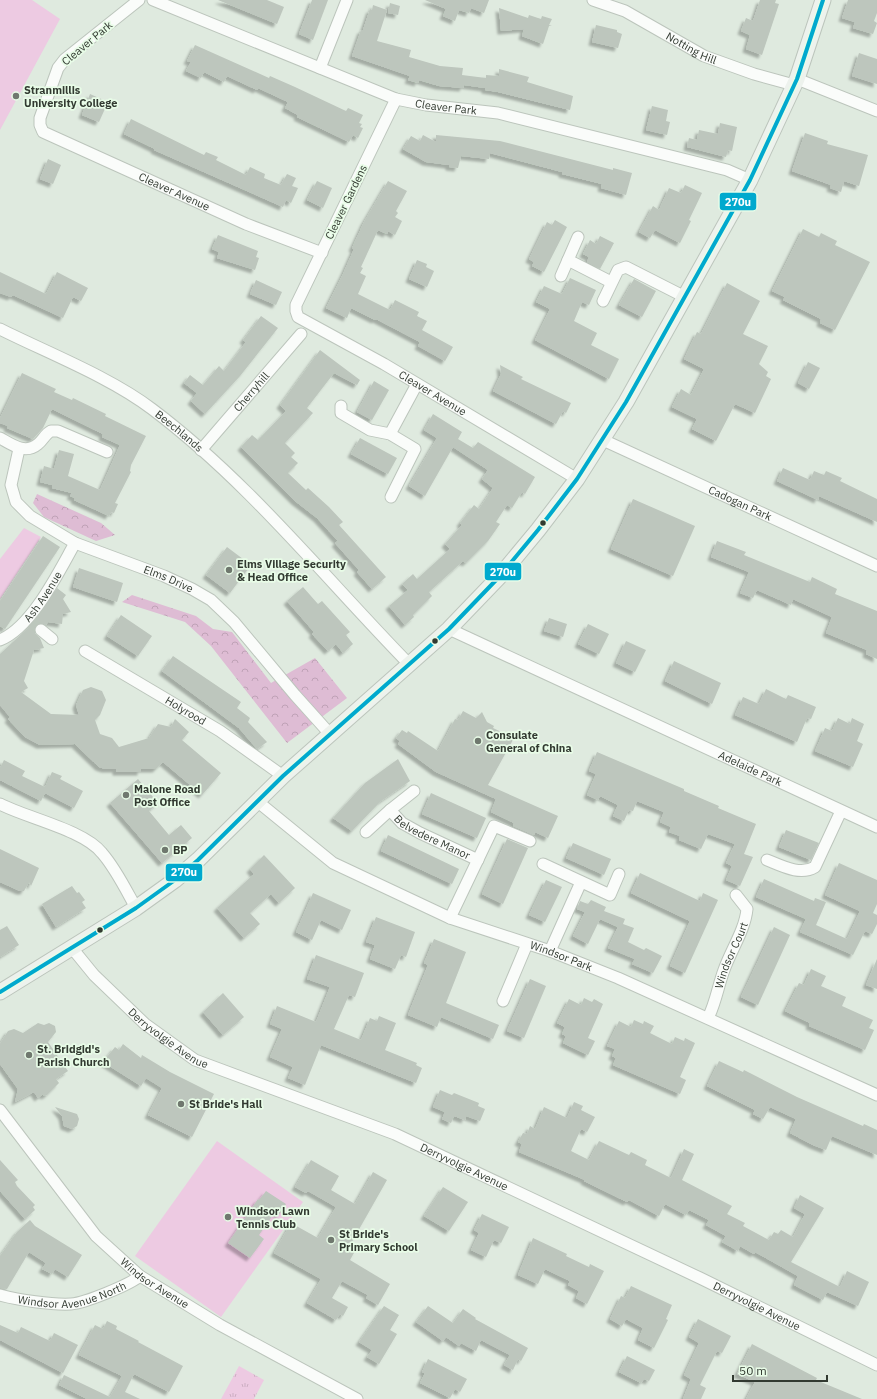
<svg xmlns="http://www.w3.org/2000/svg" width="877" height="1399" viewBox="0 0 877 1399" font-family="'IBM Plex Sans',sans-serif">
<defs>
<pattern id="forest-crowns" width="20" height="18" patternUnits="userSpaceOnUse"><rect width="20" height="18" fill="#debcd4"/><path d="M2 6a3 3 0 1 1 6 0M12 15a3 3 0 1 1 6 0" fill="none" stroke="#bfa2b6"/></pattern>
<pattern id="park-tufts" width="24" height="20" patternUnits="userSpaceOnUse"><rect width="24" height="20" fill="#edcae2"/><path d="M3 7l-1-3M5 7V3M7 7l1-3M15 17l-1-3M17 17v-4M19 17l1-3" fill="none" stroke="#ccaec2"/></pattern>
<filter id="shadow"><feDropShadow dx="-3.5" dy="3.5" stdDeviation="1" flood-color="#0004"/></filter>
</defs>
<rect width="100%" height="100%" fill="#dfeadf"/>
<!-- grass -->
<g fill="#edcae2">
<path d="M0,0H32L60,19L0,130Z"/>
<path d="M24,528L41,537L0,599V559Z"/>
<path d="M217,1141L303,1202L221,1317L135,1256Z"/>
</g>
<!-- forest -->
<g fill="url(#forest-crowns)">
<path d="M37,494L101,523L115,535L96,541L44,517L33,503Z"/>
<path d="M132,595L196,616L213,629L232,632L271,683L315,658L347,698L287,743L211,646L185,622L122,602Z"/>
</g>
<!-- park -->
<path fill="url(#park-tufts)" d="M239,1366L264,1380L254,1399H221Z"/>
<!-- building -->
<g fill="#bdc6bd" filter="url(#shadow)">
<path d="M218,0H267L284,7L277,24Z"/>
<path d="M312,0H328L313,40L299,34Z"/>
<path d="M425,0H489L484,13L471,8L469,13L459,10L455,21L443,16L446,9Z"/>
<path d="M760,0H776L775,3L779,4L762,55L746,49L750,35L741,31L746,18L753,21Z"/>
<path d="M848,0H877V13L874,21L877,23L873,34L853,28L855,22L842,18Z"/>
<path d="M390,3L400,6L398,15L388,13Z"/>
<path d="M373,5L387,10L377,41L411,50L409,57L440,66L463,68L462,75L486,78V75L499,76V69L529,77L527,82L573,96L570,110L498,92L485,90V88L464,85L463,88L439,86L419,80L418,83L408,80L410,76L352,56L361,30H363L370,9L372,10Z"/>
<path d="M499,8L528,18L529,15L541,19L542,16L552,19L549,25L552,26H549L543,44L522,36L524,29L501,31Z"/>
<path d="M596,25L617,30V32L622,34L618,48L592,42Z"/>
<path d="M195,45L269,78L270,76L295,87L346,111L348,108L363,115L359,123L362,124L360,127L363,128L358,138L353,135L349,142L297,117L298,115L285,108L288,102L258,88L257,90L227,76L224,82L204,72L201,78L186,71L191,62L187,61Z"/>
<path d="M859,53L877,59V84L852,76Z"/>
<path d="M90,94L108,102L99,122L82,115Z"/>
<path d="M652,106L668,110L666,121L670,122L667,135L646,130Z"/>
<path d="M131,119L204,155L206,152L218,157L216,160L246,175L250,167L265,174L264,178L281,185L287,174L296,178L292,186L298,188L291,203L286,200L283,207L154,150L155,149L124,134Z"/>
<path d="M720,123L737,127L732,151L728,150L726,157L687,147L689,138L697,140L699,130L718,134Z"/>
<path d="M805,133L828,141L827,144L868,155L859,186L844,181L841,192L830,188L831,185L792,171Z"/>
<path d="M423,135L436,142V135L500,141L613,170V168L632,173L626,195L601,188L602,184L562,174V172L490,153L489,159L461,156L458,168L449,167V165L426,162L403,149L411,136L420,141Z"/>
<path d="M48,159L61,165L53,184L40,179Z"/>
<path d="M317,181L332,188L323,208L307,200Z"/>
<path d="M388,181L407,191L396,211L398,213L395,217L402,221L395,235L388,231L387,234L378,230L361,267L363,268L360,273L366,276L358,294L390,310L395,300L419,312L417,316L427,321L422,330L453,347L445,361L418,346L420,342L376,319L375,320L351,308L347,318L326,308L343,274L354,249L352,248L364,222Z"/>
<path d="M685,185L702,193L689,220L691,221L680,243L655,230L650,238L639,232L653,206L659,210L669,188L681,193Z"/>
<path d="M555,220L567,227L544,272L532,266L534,262L529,259L547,222L552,225Z"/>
<path d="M803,229L819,237L821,233L837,241L835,245L870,262L835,330L820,323L821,319L783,300L785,297L772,291Z"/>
<path d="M218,235L258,251L256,257L259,258L255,270L217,258L219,252L212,249Z"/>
<path d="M600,236L614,243L600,269L587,262L589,257L583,254L590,240L596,244Z"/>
<path d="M417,260L427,264L426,267L434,271L427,287L409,279Z"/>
<path d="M0,272L46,294L57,272L88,288L81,301L73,297L63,318L13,295L11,297L0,293Z"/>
<path d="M570,278L596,290L589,305L582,302L574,321L597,333L591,345L619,359L609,379L535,340L550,309L536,302L544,286L562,294Z"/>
<path d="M634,279L656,291L642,317L619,305Z"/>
<path d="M256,280L282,292L276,305L250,294Z"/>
<path d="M727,283L760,301L743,334L768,346L759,364L768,372L766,376L771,379L755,413L735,404L716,441L692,429L697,419L672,407L681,389L691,395L704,369L684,359L697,332L701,334Z"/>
<path d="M261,316L278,328L240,376L205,414L191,401L197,393L184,383L190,375L203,385L219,366L224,371L246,342L243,340Z"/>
<path d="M320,350L360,380L357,385L334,373L307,408L313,413L285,443L295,453L291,457L298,463L288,473L306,490L308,488L329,507L343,522L339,525L386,577L372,589L357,572L359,570L335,543L338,541L317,518L295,501L241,447L252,435L258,440L286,411L280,405Z"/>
<path d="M808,362L820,368L809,389L798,383Z"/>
<path d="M500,365L523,377L521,379L571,403L566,413L563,411L556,424L493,391L501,374Z"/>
<path d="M22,373L56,389L54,392L72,400L73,398L106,414L105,416L146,436L131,465L130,471L131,472L115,503L118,504L114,513L111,512L109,516L74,500L75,498L70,496L72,493L52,488V485L40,482L44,466L54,469L59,450L74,454L68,476L100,490L120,445L102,437L103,434L52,409L43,428L33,439L7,428L8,426L0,423V418Z"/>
<path d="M374,381L389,390L372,420L357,412Z"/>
<path d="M433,414L462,432L458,439L473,448L478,442L535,477L525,494L522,492L512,508L507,505L496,522L500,524L488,541L466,563L463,561L429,592L432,596L413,615L414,617L405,625L389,606L408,590L402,584L413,574L417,579L450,549L445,544L462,525L460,523L474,505L479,509L493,488L482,479L488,470L453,447L425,496L409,486L437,438L424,430Z"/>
<path d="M360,438L397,458L388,474L351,454Z"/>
<path d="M783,468L810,480L814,471L824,475L826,471L842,478L840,481L877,499V522L819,496L818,500L777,481Z"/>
<path d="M633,499L695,526L673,576L611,549Z"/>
<path d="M43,536L60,547L5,629L0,626V601Z"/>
<path d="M717,541L746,552L744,555L810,582L812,577L837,589L835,594L877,611V659L866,654L867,650L826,633L832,617L793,599L791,605L757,590L753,598L740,593L749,572L711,557Z"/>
<path d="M227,547L251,565L230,593L206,575Z"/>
<path d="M79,568L123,583L117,602L73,587Z"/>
<path d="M303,587L318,604L322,601L350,632L346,635L353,644L343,653L336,644L328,651L312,634L314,632L287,601Z"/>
<path d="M57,588L66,595L63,599L71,612L63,614L62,624L48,622L46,625L42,623L35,626V633L40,638L44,648L34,650L24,681L28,688L21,692L51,714L79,715L76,705L83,690L91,687L102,691L106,700L100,715L95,720L100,734L112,738L119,747L149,738L158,724L171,727L175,719L189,732L182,740L221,773L202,795L163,762L156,769H141V772H116V769H105L99,767L75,744L40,745L25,737L8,719L10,717L0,705V654L28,628Z"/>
<path d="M121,615L152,636L138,656L107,636Z"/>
<path d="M549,618L567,624L563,637L544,631Z"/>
<path d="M588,624L609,634L599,654L578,644Z"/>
<path d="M626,641L646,650L635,672L616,663Z"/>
<path d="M173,656L241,702L237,708L250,718L248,722L267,742L257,749L239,728L162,671Z"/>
<path d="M674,661L721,683L712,704L665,681Z"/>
<path d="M766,689L786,699L788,695L816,707L811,719L807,718L797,742L735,715L743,697L759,704Z"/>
<path d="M463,711L476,718L482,712L487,722L494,726L493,728L514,738L488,785L558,816L548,838L535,832L534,835L513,826L514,823L491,812L496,799L436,772L398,744L400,741L396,738L402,730L407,733L408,731L438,751L455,719L458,720Z"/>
<path d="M838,718L850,724L852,718L864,724L857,741L863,744L853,767L815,751L825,728L832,731Z"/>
<path d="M597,752L684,789V791L719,806L718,808L756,824L744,854L753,857L740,886L726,880L732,866L726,863L735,844L708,834L701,849L679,840L680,836L669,832L671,827L660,822L664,812L637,801L633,811L629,810L624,821L613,816L618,805L600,796L598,800L587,795L596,774L589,771Z"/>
<path d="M398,759L410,781L381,801L352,831L333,818L365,783Z"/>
<path d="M4,760L25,771L22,776L45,787L52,772L62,776L60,779L83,791L74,808L45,793L41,801L0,780V768Z"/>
<path d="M138,779L158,803L149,811L169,835L181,825L192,838L162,863L110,803Z"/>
<path d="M431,793L486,818L477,838L422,814Z"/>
<path d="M786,830L819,843L811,860L779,847Z"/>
<path d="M388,835L459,869L452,884L381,851Z"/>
<path d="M507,839L528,848L503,904L482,894Z"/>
<path d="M573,843L611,859L604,875L566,858Z"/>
<path d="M0,849L39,868L31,886L29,882L24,891H20L0,882Z"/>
<path d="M264,855L295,888L279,903L271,894L250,913L260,924L244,938L217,908L254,874L250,869Z"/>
<path d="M839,863L877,880V904L873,913L877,915V924L872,934L865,931L853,955L800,932L806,919L756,897L764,879L814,901L815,898L826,902L816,925L847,939L860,911L825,895Z"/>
<path d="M640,873L700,901L703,893L718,900L685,973L670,966L690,921L631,893Z"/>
<path d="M546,880L562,887L545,922L529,915Z"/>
<path d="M72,886L77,893L79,892L85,900L82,902L86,908L56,927L42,904Z"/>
<path d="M313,893L351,910L342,930L321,920L312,940L296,932Z"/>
<path d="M591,900L606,907L604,911L625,919L623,924L634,928L628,942L644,950L646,948L662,956L653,973L632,964L635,959L608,948L618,927L600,919L588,944L573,936L585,912L577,909L580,901L588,904Z"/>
<path d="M376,917L415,932L406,957L401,955L395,969L370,959L375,945L366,942Z"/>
<path d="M7,926L19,945L0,957V930Z"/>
<path d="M774,927L790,935L758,1005L741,997Z"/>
<path d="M434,939L466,952L446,1003L499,1025L493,1039L441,1017L437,1027L408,1015L428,965L424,963Z"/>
<path d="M316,955L364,973L355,997L349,995L334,1029L361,1040L370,1018L377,1021L379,1016L396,1023L385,1050L417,1063L416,1065L422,1068L416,1083L321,1045L305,1085L288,1078L293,1067L270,1057L282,1029L270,1024L277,1006L316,1022L330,987L307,979Z"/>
<path d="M877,959V989L866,985Z"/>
<path d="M811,969L826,976L821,986L846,997L842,1006L873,1020L869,1028L874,1030L865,1050L809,1026L810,1023L785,1011L799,983L804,985Z"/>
<path d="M530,979L546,986L524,1038L507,1031Z"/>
<path d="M223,993L244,1017L223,1035L203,1012Z"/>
<path d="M584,998L592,1002L594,999L603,1004L588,1038L595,1041L588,1055L563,1043L566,1036L562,1034L565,1027L557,1023L569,999L581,1005Z"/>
<path d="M634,1020L643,1024L644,1021L654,1026L650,1033L672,1044L675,1037L684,1041L685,1038L695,1043L680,1077L686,1080L680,1094L613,1065L616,1058L612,1056L615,1049L607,1046L619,1021L631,1027Z"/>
<path d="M38,1023L44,1025L49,1023L55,1026L56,1032L48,1042L68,1071L56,1079L59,1083L47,1095L44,1096L43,1094L38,1098L34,1092L15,1102L18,1089L0,1064V1044L8,1031L14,1029L23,1033Z"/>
<path d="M123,1044L141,1058L142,1055L170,1072L214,1094L192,1137L148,1115L162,1088L146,1078L141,1086L103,1062L115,1047L119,1050Z"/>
<path d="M719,1061L743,1072L744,1070L797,1097L863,1126L864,1124L877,1130V1155L832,1136L826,1150L813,1145L790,1133L796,1119L770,1107L763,1119L753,1114L755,1110L707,1086Z"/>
<path d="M440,1090L452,1095L454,1093L479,1103L478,1106L485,1109L480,1121L466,1116L465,1120L454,1116L451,1123L442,1119L445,1112L433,1107Z"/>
<path d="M574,1102L583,1106L581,1110L595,1117L587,1132L581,1129L571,1151L589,1160L599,1141L629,1155L631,1152L647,1160L645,1165L671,1178L684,1149L694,1154L682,1180L732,1206L727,1214L745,1223L743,1226L769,1240L774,1232L778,1234L781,1230L793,1237L805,1214L794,1208L800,1195L824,1208L791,1262L840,1287L847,1271L869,1282L858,1306L827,1292L823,1300L794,1285L798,1276L755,1252L754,1254L740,1246L738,1251L722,1242L726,1236L706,1225L709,1220L689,1210L686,1215L665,1204L659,1216L629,1200L627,1202L584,1181L585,1180L519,1152L522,1144L518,1142L523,1133L527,1134L530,1126L535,1129L544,1107L567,1118Z"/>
<path d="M55,1107L77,1114L79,1119L77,1126L72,1129L64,1126L62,1116Z"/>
<path d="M0,1160L18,1180L15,1182L17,1186L35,1205L33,1207L35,1210L25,1219L0,1191Z"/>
<path d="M311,1160L339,1176L331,1190L355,1204L373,1172L387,1180L349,1247L355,1251L350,1260L390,1284L378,1305L366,1298L368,1295L342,1281L332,1298L348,1307L343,1316L340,1314L336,1320L307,1303L321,1279L274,1253L291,1223L318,1238L336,1207L308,1191L306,1193L295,1187Z"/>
<path d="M443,1187L468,1202L449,1231L424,1216Z"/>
<path d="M266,1191L286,1204L279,1215L275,1212L259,1235L264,1239L250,1258L228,1243L258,1199L259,1200Z"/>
<path d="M482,1214L509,1227L501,1243L494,1240L486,1257L471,1250L479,1233L474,1230Z"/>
<path d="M30,1220L35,1226L82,1255L68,1277L55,1269L52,1274L42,1269L46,1263L29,1252L7,1289L0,1288V1256L17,1232Z"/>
<path d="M533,1238L567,1254L566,1256L589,1267L590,1264L604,1271L587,1304L576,1298L579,1291L568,1285L570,1281L545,1269L538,1284L518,1275Z"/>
<path d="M631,1286L672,1305L666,1319L668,1320L654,1348L638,1340L643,1328L626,1319L622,1326L610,1319L621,1296L625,1298Z"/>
<path d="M384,1306L399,1315L390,1330L397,1334L379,1364L367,1357L372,1350L359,1342Z"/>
<path d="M428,1306L453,1323L463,1309L476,1318L475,1319L528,1348L521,1361L518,1359L513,1370L504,1365L510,1355L481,1340L476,1351L461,1343L459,1346L446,1337L443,1341L416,1322Z"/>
<path d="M698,1319L731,1336L722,1353L717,1351L700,1385L706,1388L701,1399H683L691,1379L684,1375L699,1343L689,1337Z"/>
<path d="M107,1321L117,1326L116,1329L139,1341L138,1342L183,1366L169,1392L134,1374L125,1392L140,1399H87L59,1385L64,1375L110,1397L122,1376L79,1355L95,1325L103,1329Z"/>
<path d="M0,1325L18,1333L21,1327L50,1341L54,1333L78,1345L63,1373L0,1340Z"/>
<path d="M752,1344L817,1378L816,1380L862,1399H746L755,1382L737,1374Z"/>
<path d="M627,1356L655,1370L649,1381L644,1379L641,1383L619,1372Z"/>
<path d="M428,1359L467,1379L460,1392L455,1389L450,1398L420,1383L425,1373L422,1372Z"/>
</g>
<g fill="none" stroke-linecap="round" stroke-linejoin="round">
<!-- street-tunnel -->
<path stroke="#bcc7bc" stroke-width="11" stroke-dasharray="11 5.5" stroke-linecap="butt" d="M31,622L41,630"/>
<!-- street casing -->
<g stroke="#bcc5bc" stroke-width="13">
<g id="street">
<path id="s1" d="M139,0L65,59L58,68L40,118V125L43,132L246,224L322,253"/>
<path id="s2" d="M153,0L396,99L426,105L498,113L727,170L750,180"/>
<path id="s3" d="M593,0L625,11L704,56L754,74L794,85"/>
<path d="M320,68L347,0"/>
<path d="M797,79L877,111"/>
<path id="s4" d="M396,99L296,305V311L298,317L384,364L577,479"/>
<path d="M568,260L611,282"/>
<path d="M561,276L578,237"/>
<path d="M603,301L618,270L626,267L685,297"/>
<path id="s5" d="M0,329C48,353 110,377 152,409C249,482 325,578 409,664"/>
<path d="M341,406V413L370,430L390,434L415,449L391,497"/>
<path d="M390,434L417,384"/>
<path d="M0,438C11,444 25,455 38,444C43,440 45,434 51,431H58L107,452"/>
<path id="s6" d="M603,440L877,566"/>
<path id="s7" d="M19,449L11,485L16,502L30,516L75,543L164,576L192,589L211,600L234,622L295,695L330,734"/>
<path id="s8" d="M201,450L301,334"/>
<path id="s9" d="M449,629L877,827"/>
<path d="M41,630L52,639"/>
<path id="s10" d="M0,640C32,627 58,573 75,543"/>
<path id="s11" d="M85,651L220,731L283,776"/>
<path id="s12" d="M257,801L333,863L450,918L550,951L618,978L877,1095"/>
<path d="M0,804C27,818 84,830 102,853C116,869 126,890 136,908"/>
<path id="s13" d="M390,810L402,823L420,833L478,860"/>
<path d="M366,832L390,810L414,791"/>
<path d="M767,860C782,866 800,876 815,867L841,811"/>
<path d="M543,864L610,895L619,874"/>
<path d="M450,918L494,826L530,841"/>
<path id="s14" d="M72,948L94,975L145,1024L195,1060L395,1134L700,1278L877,1365"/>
<path d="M550,951L581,882"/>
<path d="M503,1001L527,944"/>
<path id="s15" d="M708,1018C716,1002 718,986 724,970C731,950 745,930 747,909L736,895"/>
<path id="s16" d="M0,1110L96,1236L140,1276L220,1325L357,1399"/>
<path id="s17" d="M0,1295C19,1300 51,1305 71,1304C85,1303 129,1285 140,1276"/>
</g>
</g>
<!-- secondary casing -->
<g stroke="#bcc5bc" stroke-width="17">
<path id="secondary" d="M0,992L136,908L175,880L198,860L283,776L449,629L499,577L538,530L577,479L626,402L750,180L797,79L823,0"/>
</g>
<!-- street -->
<use href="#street" stroke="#fafcfa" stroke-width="11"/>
<!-- secondary -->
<use href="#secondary" stroke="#edf2ed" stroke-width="15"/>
<!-- bus-1 casing -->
<g stroke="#e8fce7" stroke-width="7">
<path id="bus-1" d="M0,992L136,908L175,880L198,860L283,776L449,629L499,577L538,530L577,479L626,402L750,180L797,79L823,0"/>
</g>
<!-- bus-1 -->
<use href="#bus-1" stroke="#00a9ce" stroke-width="4"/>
</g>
<!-- markers -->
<g fill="#6f786e" stroke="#e8fce7" stroke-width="1.5">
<circle cx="16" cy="96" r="4"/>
<circle cx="229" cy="570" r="4"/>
<circle cx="478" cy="741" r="4"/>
<circle cx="126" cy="795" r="4"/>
<circle cx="165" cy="850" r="4"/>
<circle cx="29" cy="1055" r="4"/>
<circle cx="181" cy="1104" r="4"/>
<circle cx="228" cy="1217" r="4"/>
<circle cx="331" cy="1240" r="4"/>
</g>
<g fill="#323a31" stroke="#e8fce7" stroke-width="1.5">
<circle cx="543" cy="523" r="3.5"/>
<circle cx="435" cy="641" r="3.5"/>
<circle cx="100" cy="930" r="3.5"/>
</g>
<g text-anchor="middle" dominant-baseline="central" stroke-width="3.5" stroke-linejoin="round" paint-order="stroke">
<!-- street labels -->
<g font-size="11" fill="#323a31" stroke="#e8fce7">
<text transform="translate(87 43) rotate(-40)">Cleaver Park</text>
<text stroke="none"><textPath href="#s3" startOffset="110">Notting Hill</textPath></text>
<text stroke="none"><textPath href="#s2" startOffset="313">Cleaver Park</textPath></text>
<text stroke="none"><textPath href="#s1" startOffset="318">Cleaver Avenue</textPath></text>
<text transform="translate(346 202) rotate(-64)">Cleaver Gardens</text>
<text stroke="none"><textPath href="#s8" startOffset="77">Cherryhill</textPath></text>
<text stroke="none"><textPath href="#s4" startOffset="396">Cleaver Avenue</textPath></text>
<text stroke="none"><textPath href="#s5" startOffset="207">Beechlands</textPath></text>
<text stroke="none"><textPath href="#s6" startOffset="151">Cadogan Park</textPath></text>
<text stroke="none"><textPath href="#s7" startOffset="227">Elms Drive</textPath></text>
<text stroke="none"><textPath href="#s10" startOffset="62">Ash Avenue</textPath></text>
<text stroke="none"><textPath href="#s11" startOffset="117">Holyrood</textPath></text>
<text stroke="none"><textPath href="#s9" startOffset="332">Adelaide Park</textPath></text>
<text stroke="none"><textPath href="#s13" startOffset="51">Belvedere Manor</textPath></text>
<text stroke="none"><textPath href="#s15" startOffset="67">Windsor Court</textPath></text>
<text stroke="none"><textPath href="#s12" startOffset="345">Windsor Park</textPath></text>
<text stroke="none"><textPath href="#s14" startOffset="133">Derryvolgie Avenue</textPath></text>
<text stroke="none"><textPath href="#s14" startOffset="457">Derryvolgie Avenue</textPath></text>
<text stroke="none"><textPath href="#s16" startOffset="234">Windsor Avenue</textPath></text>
<text stroke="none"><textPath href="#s17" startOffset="74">Windsor Avenue North</textPath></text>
<text stroke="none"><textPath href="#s14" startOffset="781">Derryvolgie Avenue</textPath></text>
</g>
<!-- poi labels -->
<g font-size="11" font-weight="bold" fill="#323a31" stroke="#e8fce7" text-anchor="start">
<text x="24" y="90">Stranmillis<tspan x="24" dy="13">University College</tspan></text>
<text x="237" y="564">Elms Village Security<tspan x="237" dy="13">&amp; Head Office</tspan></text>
<text x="486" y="735">Consulate<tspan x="486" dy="13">General of China</tspan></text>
<text x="134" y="789">Malone Road<tspan x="134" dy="13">Post Office</tspan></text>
<text x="173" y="850">BP</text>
<text x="37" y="1049">St. Bridgid's<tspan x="37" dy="13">Parish Church</tspan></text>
<text x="189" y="1104">St Bride's Hall</text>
<text x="236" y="1211">Windsor Lawn<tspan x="236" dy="13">Tennis Club</tspan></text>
<text x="339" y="1234">St Bride's<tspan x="339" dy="13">Primary School</tspan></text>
</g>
</g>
<g stroke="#e8fce7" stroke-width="1.5">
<rect x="719" y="192" width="38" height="19" rx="4" fill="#00a9ce"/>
<rect x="484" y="562" width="38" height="19" rx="4" fill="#00a9ce"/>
<rect x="165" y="863" width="38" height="19" rx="4" fill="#00a9ce"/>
</g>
<g font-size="11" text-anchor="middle" font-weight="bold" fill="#fff">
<text x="738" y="206">270u</text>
<text x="503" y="576">270u</text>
<text x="184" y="876">270u</text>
</g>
<!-- scale -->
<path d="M733 1375v6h94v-6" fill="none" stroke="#323a31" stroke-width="2"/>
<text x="739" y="1375" font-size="12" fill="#323a31" stroke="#e8fce7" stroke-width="3" paint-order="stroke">50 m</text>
</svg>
